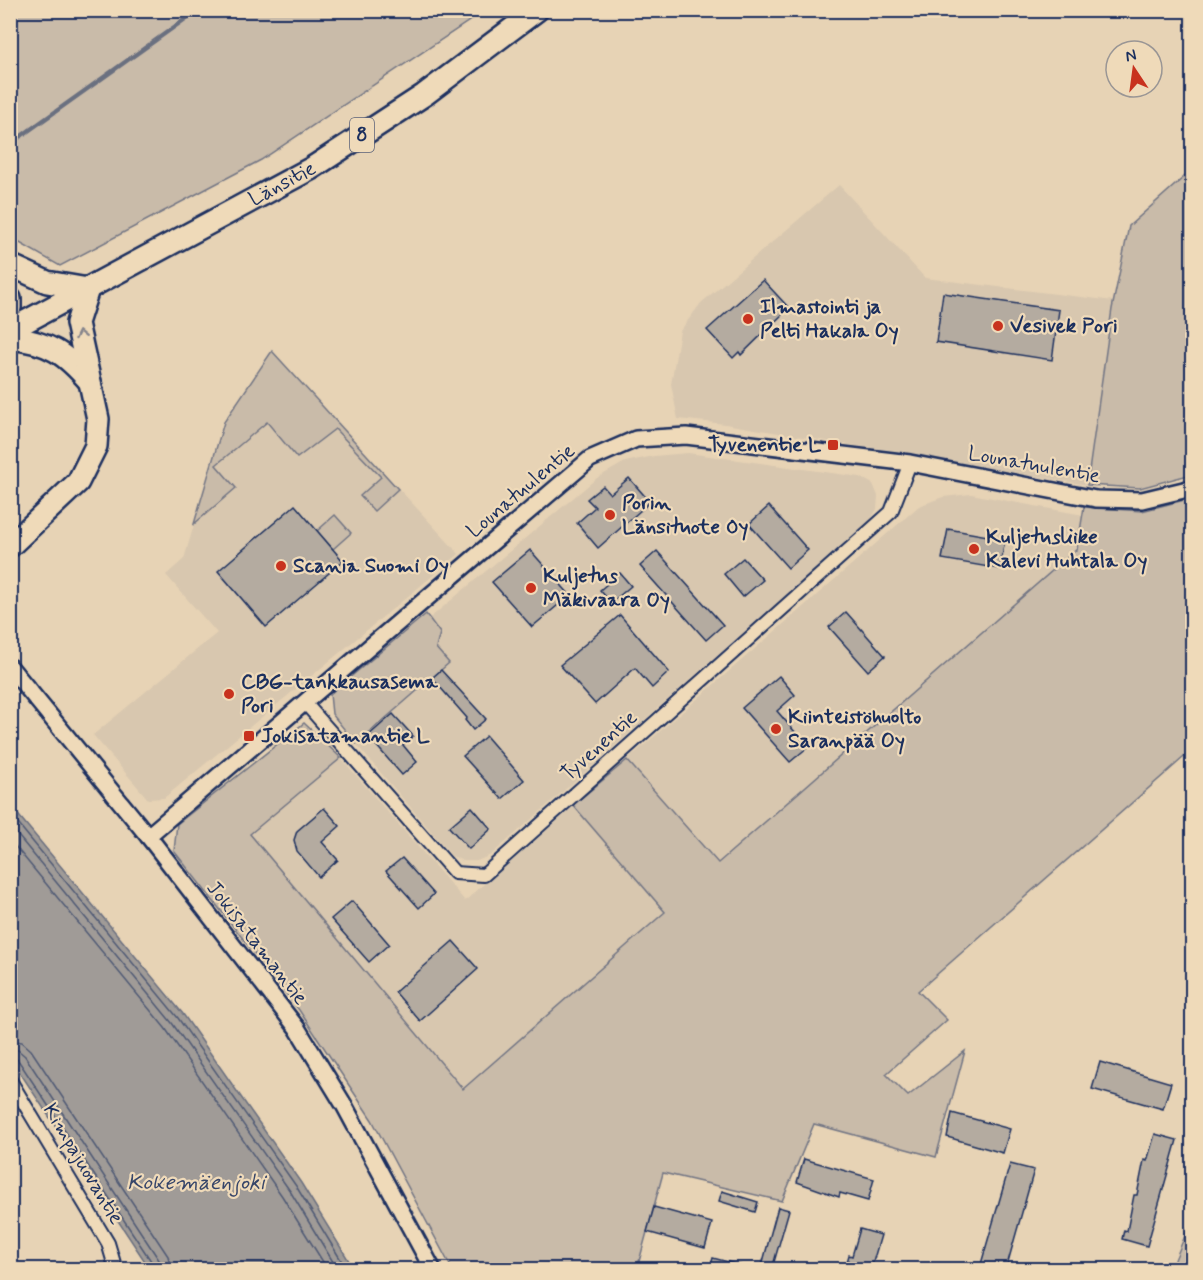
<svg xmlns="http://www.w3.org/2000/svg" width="1203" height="1280" viewBox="0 0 1203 1280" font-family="Mynerve,sans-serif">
<rect width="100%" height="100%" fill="#e7d3b5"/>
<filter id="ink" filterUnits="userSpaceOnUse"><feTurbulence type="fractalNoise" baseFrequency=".0167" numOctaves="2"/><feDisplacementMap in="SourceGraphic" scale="12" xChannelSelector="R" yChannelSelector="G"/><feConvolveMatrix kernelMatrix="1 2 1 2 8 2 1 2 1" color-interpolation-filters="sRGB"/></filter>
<g filter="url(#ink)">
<!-- built -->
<g fill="#d8c7af">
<path d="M839,185L925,278L1114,301L1087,485L725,424L678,419L671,384L680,331L701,303Z"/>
<path d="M272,351L459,554L164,798L148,799L93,735L217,633L166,575L184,559L224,422Z"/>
<path d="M688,453L860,477L873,484L878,496L877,509L870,521L491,855L477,861H463L452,856L356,744L442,668L412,633L597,478L625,462L654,456Z"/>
<path d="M971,494L1083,515L1077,549L717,863L627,760L919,506L943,497Z"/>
<path d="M341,758L465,901L573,805L665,912L463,1089L249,834Z"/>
</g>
<!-- green -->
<g fill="#c9bba9" stroke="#727584" stroke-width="1.5">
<path d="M11,10H484V11L261,160L60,266L11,238Z"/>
<path d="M1192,170V474L1140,488L1087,485L1112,309L1129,226Z"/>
<path d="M272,351L398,489L374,511L360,496L381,477L335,429L297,458L267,422L216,465L236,488L194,524L224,422Z"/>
<path d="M1192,498V750L918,991L947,1020L886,1074L908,1096L965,1051L936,1157L814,1124L782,1201L663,1173L637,1269H452L372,1120L299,1010L174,851L177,824L304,723L341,758L250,834L463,1089L665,912L573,805L627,760L718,863L1077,549L1084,507L1142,511Z"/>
<path d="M335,515L351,533L333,549L317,531Z"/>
<path d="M426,614L440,633L436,648L449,663L356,744L332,714L330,694Z"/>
<path d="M1192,1219V1269H1166L1172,1267Z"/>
</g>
<!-- water -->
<path fill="#a09b97" stroke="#6b7080" stroke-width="1.5" d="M10,805L183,1014L301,1183L354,1269H150L11,1059Z"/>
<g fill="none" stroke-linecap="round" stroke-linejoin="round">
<!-- shore -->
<g stroke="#505a75" stroke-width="1.5">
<path d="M10,814L178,1018L296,1186L347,1270"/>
<path d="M10,826L172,1023L290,1191L338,1270"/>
<path d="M10,840L165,1028L282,1196L328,1270"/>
<path d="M10,1040L22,1042L31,1050L168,1256L171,1270"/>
<path d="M10,1049L18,1050L25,1056L159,1260L162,1270"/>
<path d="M10,1057L18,1060L153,1264L154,1270"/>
</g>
<!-- stream -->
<path stroke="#6b7080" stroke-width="4" d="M10,144L198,10"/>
</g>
<!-- building -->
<g fill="#b4aba0" stroke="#1b2f5e" stroke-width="1.5">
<path d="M763,280L789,308L741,355L739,352L733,358L707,330Z"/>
<path d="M943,293L1059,310L1052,360L936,342Z"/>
<path d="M629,478L650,502L598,548L577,523L595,507L587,499L603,486L610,494Z"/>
<path d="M295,505L343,561L266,627L218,571Z"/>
<path d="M769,506L808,550L788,568L749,524Z"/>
<path d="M948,529L1005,539L1000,569L942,559Z"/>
<path d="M530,550L570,595L532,627L492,582Z"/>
<path d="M657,551L723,625L706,640L640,566Z"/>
<path d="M743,558L763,580L743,597L724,574Z"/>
<path d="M620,573L631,586L611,603L600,590Z"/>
<path d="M846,612L885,656L868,671L829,627Z"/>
<path d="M620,615L669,672L652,688L635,668L595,704L560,665Z"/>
<path d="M441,670L486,719L473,730L465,720L467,718L432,678Z"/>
<path d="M779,676L795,695L777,711L808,747L790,762L742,708Z"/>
<path d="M393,714L413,736L403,745L417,762L402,775L368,736Z"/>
<path d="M486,736L524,780L502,799L463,756Z"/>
<path d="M472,807L491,829L469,849L449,827Z"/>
<path d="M324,808L340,826L322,842L338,860L319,877L297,851L294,840L297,831Z"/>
<path d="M402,858L434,894L419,908L386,871Z"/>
<path d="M352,901L389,944L369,962L331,919Z"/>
<path d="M453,941L478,969L420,1021L395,992Z"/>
<path d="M1100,1062L1171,1083L1163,1109L1092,1089Z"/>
<path d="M952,1113L1010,1129L1003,1153L947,1137Z"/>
<path d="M1155,1134L1177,1140L1147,1246L1122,1239L1124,1230L1127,1231L1134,1195H1137L1144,1160L1147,1161Z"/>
<path d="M804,1159L874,1179L868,1201L840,1193L839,1197L797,1182Z"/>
<path d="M1010,1164L1034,1170L1006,1269H982L981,1264Z"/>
<path d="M722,1191L758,1202L755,1212L719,1201Z"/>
<path d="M654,1207L712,1223L705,1248L647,1232Z"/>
<path d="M778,1207L789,1210L772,1269H761Z"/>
<path d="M860,1229L881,1235L871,1269H845L849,1255L852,1256Z"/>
<path d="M713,1258L743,1266L742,1269H710Z"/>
</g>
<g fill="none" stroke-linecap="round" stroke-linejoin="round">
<!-- minor casing -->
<g stroke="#1b2f5e" stroke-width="16">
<g id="minor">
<path d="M306,704L455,873L484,875L891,512L910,463"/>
<path d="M10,1080L108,1243L116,1270"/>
</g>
</g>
<!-- tertiary casing -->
<g stroke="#1b2f5e" stroke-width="20">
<g id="tertiary">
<path d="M10,667L148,836L297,1028L344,1105L433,1270"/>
<path d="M148,836L590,459L636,439L686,436L910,463L1096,499L1142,500L1192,488"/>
</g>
</g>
<!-- trunk casing -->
<g stroke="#1b2f5e" stroke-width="26">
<g id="trunk">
<path d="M10,265L47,282L88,289"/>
<path d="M10,299V308"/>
<path id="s1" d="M10,330L312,168L424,95L537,10"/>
<path d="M10,338C49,342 65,353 90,382"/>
<path d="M10,546L78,482L96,446L98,419L77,323L88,289"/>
</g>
</g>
<!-- minor -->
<use href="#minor" stroke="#efdab9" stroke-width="12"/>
<!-- tertiary -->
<use href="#tertiary" stroke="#efdab9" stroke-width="15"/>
<!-- trunk -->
<use href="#trunk" stroke="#efdab9" stroke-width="21"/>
</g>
<!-- one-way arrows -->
<defs><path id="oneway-chevron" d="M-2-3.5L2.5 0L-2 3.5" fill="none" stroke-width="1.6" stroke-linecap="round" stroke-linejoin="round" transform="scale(1.5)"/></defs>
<use stroke="#85848c" href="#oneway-chevron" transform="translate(80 335) rotate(-102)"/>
</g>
<!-- markers -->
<g fill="#c8321e" stroke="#efdab9" stroke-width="2">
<circle cx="748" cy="319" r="6"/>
<circle cx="998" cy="326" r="6"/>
<rect x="827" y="439" width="12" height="12" rx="3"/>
<circle cx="610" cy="515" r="6"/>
<circle cx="974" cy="549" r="6"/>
<circle cx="281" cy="566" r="6"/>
<circle cx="531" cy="588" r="6"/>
<circle cx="229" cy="694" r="6"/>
<circle cx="776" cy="729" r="6"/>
<rect x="243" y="730" width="12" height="12" rx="3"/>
</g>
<g text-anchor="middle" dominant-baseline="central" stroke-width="4.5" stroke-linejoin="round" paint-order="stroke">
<!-- shield labels -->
<rect fill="#efdab9" stroke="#5b6279" stroke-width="1.5" x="350" y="118" width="24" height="34" rx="4.5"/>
<g font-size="20" font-weight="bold" fill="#1b2f5e">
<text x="362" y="135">8</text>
</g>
<!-- street labels -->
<g font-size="21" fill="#1b2f5e" stroke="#efdab9">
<text stroke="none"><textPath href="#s1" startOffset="309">Länsitie</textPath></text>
<text transform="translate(1034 465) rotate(10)">Lounatuulentie</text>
<text transform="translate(521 491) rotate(-40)">Lounatuulentie</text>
<text transform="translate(599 746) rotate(-42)">Tyvenentie</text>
<text transform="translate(257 943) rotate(52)">Jokisatamantie</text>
<text transform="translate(83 1164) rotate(59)">Kimpajuovantie</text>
</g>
<!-- poi labels -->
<g font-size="21" font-weight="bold" fill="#1b2f5e" stroke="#efdab9" text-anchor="start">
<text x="760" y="307">Ilmastointi ja<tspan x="760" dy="24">Pelti Hakala Oy</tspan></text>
<text x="1010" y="326">Vesivek Pori</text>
<text x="821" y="445" text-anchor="end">Tyvenentie L</text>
<text x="622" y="503">Porin<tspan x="622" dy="24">Länsituote Oy</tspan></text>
<text x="986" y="537">Kuljetusliike<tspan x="986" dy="24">Kalevi Huhtala Oy</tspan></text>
<text x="293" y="566">Scania Suomi Oy</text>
<text x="543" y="576">Kuljetus<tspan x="543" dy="24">Mäkivaara Oy</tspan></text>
<text x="241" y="682">CBG-tankkausasema<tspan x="241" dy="24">Pori</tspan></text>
<text x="788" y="717">Kiinteistöhuolto<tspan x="788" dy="24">Saranpää Oy</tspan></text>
<text x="261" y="736">Jokisatamantie L</text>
</g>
<!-- water labels -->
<g font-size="22" font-style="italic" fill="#364569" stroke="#efdab9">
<text x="196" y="1183">Kokemäenjoki</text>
</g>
</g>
<!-- margin -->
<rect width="1203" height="1280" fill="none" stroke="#efdab9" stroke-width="36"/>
<rect x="18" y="18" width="1167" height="1244" fill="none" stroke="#1b2f5e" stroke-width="2" filter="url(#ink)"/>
<!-- north arrow -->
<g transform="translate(1134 69) rotate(347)"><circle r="28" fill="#efdab9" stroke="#9a9695" stroke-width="1.5"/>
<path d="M0-4.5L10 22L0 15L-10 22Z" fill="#c8321e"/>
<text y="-9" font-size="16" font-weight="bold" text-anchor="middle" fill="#1b2f5e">N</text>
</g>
</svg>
